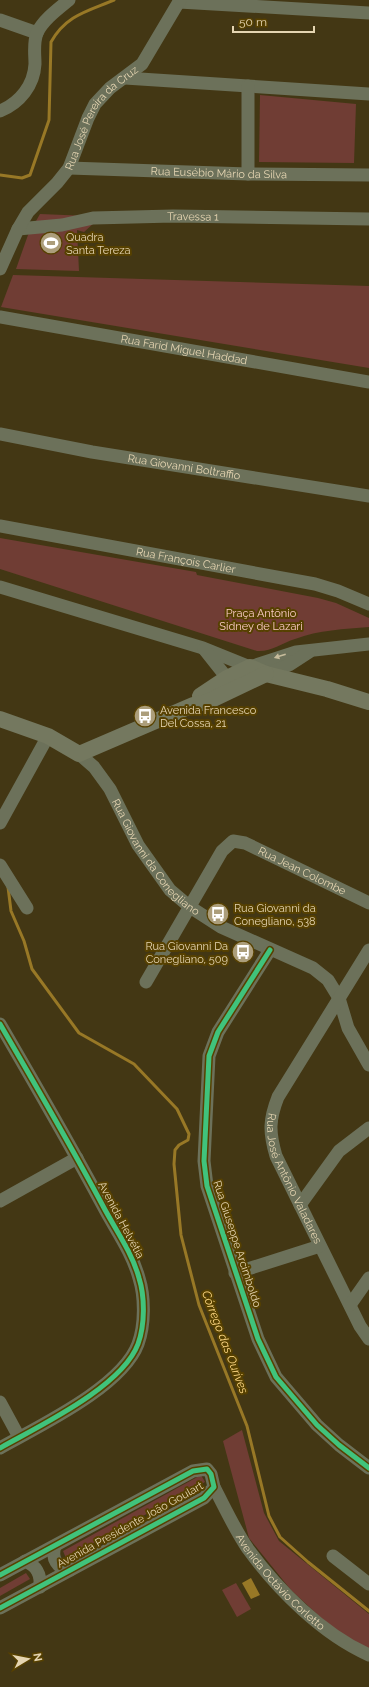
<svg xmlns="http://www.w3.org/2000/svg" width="369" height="1687" viewBox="0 0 369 1687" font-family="Raleway,sans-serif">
<rect width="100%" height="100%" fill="#433714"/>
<!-- green -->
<g fill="#703d34">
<path d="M260,95L356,104L354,163L259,162Z"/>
<path d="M40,214L89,216L95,222L84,232L77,230L79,271L16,269L28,235Z"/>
<path d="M13,275L369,286V368L1,307Z"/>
<path d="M0,538L196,572L197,575L318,598L336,603L369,618V627C344,629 319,630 295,639C282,643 271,652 257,651L0,569Z"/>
<path d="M242,1430L264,1513L279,1541L369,1614V1650L330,1626L291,1590L249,1538L223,1441Z"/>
<path d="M201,1475L205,1482L66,1558L63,1551Z"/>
<path d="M26,1573L30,1579L0,1596V1588Z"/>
<path d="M236,1583L251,1609L237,1617L222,1590Z"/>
</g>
<!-- water -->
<path fill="#987826" d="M251,1578L260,1595L251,1599L242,1583Z"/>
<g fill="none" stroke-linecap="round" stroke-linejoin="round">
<!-- stream -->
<g stroke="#987826" stroke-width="3">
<path d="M0,175L22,178L30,175L49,120L51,42C66,15 88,11 114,0"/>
<path d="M8,887L11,911L24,941L32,969L79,1033L134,1064L177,1109L189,1134L188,1140L179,1145L175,1150L174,1164L181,1235L199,1305L247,1426L269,1516L280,1537L308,1562L369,1611"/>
</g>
<!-- minor -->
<g stroke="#6c715a" stroke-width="13">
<path d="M179,2L369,13"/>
<path d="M0,20L37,33"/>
<path d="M125,78L369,94"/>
<path d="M0,111C20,103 34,85 35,64C35,54 33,43 37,33C43,20 58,9 69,0"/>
<path id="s1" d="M69,168L248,174L369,175"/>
<path d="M248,174V86"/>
<path id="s2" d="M18,229L62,225L93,218L173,216L369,219"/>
<path id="s3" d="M0,269L18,229L28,212L57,183L69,168L88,118L95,104L110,88L142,64L180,0"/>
<path id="s4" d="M0,317L369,382"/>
<path id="s5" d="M0,434L92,452L369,496"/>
<path id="s6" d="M0,526L315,584L338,591L369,604"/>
<path d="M0,587L203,648L250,667L296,652L369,644"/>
<path d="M204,649L227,678L236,683"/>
<path d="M266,674L289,665L309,652"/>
<path id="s7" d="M79,754L94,767L110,789L138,845L170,890L190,907L221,927L313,968L328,980L339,998L348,1028L369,1065"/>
<path d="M0,823L48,736"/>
<path d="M0,865L27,908"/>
<path d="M270,950L218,1032L209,1056L204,1161L207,1186L258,1339L276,1377L317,1425L339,1445L369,1468"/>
<path id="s8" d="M369,950L278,1097C269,1120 269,1132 276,1156L360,1326L369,1339"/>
<path id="s9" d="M146,982L222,851L233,841L245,843L369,903"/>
<path d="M0,1024C35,1084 70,1144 103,1206C115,1229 132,1252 139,1278C145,1297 145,1325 138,1344C122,1387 39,1426 0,1448"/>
<path d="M0,1201L77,1158"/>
<path d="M300,1205L339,1151L369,1128"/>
<path d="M235,1273L320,1246"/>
<path d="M350,1305L369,1278"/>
<path d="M0,1402L19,1437"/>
<path id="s10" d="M214,1487C225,1508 235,1530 248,1549C278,1590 322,1634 369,1655"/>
<path d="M55,1546C51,1558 57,1569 70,1570"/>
<path d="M333,1556L369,1584"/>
<path d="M25,1561C37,1566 41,1574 40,1587"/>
<path d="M0,1575L193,1471L207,1469L211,1474L214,1487L204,1498L0,1608"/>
</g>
<!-- major -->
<g stroke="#74785f" stroke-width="16">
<path d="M200,696L227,678L250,667L266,674L327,689L369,702"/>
<path d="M0,719L48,736L79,754L193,705L207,702L266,674"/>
</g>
<!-- cycleway casing -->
<g stroke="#574100" stroke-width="8">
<g id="cycleway">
<path d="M270,950L218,1032L209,1056L204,1161L207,1186L258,1339L276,1377L317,1425L339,1445L369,1468"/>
<path d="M0,1024C35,1084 70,1144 103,1206C115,1229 132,1252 139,1278C145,1297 145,1325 138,1344C122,1387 39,1426 0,1448"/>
<path d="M0,1575L193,1471L207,1469L211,1474L214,1487L204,1498L0,1608"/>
</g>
</g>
<!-- cycleway -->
<use href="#cycleway" stroke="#40c37c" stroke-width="5"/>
</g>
<!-- one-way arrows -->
<defs><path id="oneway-solid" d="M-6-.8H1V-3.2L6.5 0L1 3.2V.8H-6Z"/></defs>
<use fill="#c7bc9c" href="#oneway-solid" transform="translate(280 656) rotate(162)"/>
<!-- icons -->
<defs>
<g id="stadium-disc" transform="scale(1.15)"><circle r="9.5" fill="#ac9e7b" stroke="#574100"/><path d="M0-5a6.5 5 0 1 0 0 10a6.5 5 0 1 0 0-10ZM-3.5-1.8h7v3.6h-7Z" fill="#fff"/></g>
<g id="bus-disc" transform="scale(1.15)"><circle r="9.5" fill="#ac9e7b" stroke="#574100"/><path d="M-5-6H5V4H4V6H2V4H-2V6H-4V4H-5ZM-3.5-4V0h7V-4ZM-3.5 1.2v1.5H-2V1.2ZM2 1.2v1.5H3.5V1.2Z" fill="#fff"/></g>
</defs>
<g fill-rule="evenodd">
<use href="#stadium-disc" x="51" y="243"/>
<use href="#bus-disc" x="145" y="716"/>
<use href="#bus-disc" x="218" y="914"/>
<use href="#bus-disc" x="243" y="952"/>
</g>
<g text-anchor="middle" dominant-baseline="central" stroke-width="4" stroke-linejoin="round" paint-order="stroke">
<!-- street labels -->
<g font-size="11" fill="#e5d5b2" stroke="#574100">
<text stroke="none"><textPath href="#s3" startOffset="185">Rua José Pereira da Cruz</textPath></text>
<text stroke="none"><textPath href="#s1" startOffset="150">Rua Eusébio Mário da Silva</textPath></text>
<text stroke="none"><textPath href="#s2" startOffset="176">Travessa 1</textPath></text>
<text stroke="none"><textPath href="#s4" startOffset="187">Rua Farid Miguel Haddad</textPath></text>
<text stroke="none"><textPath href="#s5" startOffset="187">Rua Giovanni Boltraffio</textPath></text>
<text stroke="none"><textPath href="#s6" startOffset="189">Rua François Carlier</textPath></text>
<text stroke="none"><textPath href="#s7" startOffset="130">Rua Giovanni da Conegliano</textPath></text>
<text stroke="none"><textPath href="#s9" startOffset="242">Rua Jean Colombe</textPath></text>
<text stroke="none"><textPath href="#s8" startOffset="260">Rua José Antônio Valadares</textPath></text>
<text transform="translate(121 1220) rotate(62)">Avenida Helvétia</text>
<text transform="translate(237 1244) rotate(72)">Rua Giuseppe Arcimboldo</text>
<text transform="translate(130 1525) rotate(-29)">Avenida Presidente João Goulart</text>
<text stroke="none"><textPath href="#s10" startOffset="117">Avenida Octávio Corletto</textPath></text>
</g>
<!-- poi labels -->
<g font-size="11" fill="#e5d5b2" stroke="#574100" text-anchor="start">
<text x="66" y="237">Quadra<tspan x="66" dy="13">Santa Tereza</tspan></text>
<text x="160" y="710">Avenida Francesco<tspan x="160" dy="13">Del Cossa, 21</tspan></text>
<text x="234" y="908">Rua Giovanni da<tspan x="234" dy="13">Conegliano, 538</tspan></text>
<text x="228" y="946" text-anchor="end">Rua Giovanni Da<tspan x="228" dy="13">Conegliano, 509</tspan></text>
</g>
<!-- park labels -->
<g font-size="11" fill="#facac4" stroke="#574100">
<text x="261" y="613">Praça Antônio<tspan x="261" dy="13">Sidney de Lazari</tspan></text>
</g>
<!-- water labels -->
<g font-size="12" font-style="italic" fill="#ffd985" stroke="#574100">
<text transform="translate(225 1342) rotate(69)">Córrego das Ourives</text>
</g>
</g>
<!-- north arrow -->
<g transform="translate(28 1659) rotate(80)" stroke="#574100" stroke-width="3" paint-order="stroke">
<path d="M0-3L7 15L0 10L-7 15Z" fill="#e5d5b2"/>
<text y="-6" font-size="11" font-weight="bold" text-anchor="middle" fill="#e5d5b2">N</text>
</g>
<!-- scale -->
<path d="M233 26v6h81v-6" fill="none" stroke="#e5d5b2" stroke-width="2"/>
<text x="239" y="26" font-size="12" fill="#e5d5b2" stroke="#574100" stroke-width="3" paint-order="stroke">50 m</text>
</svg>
